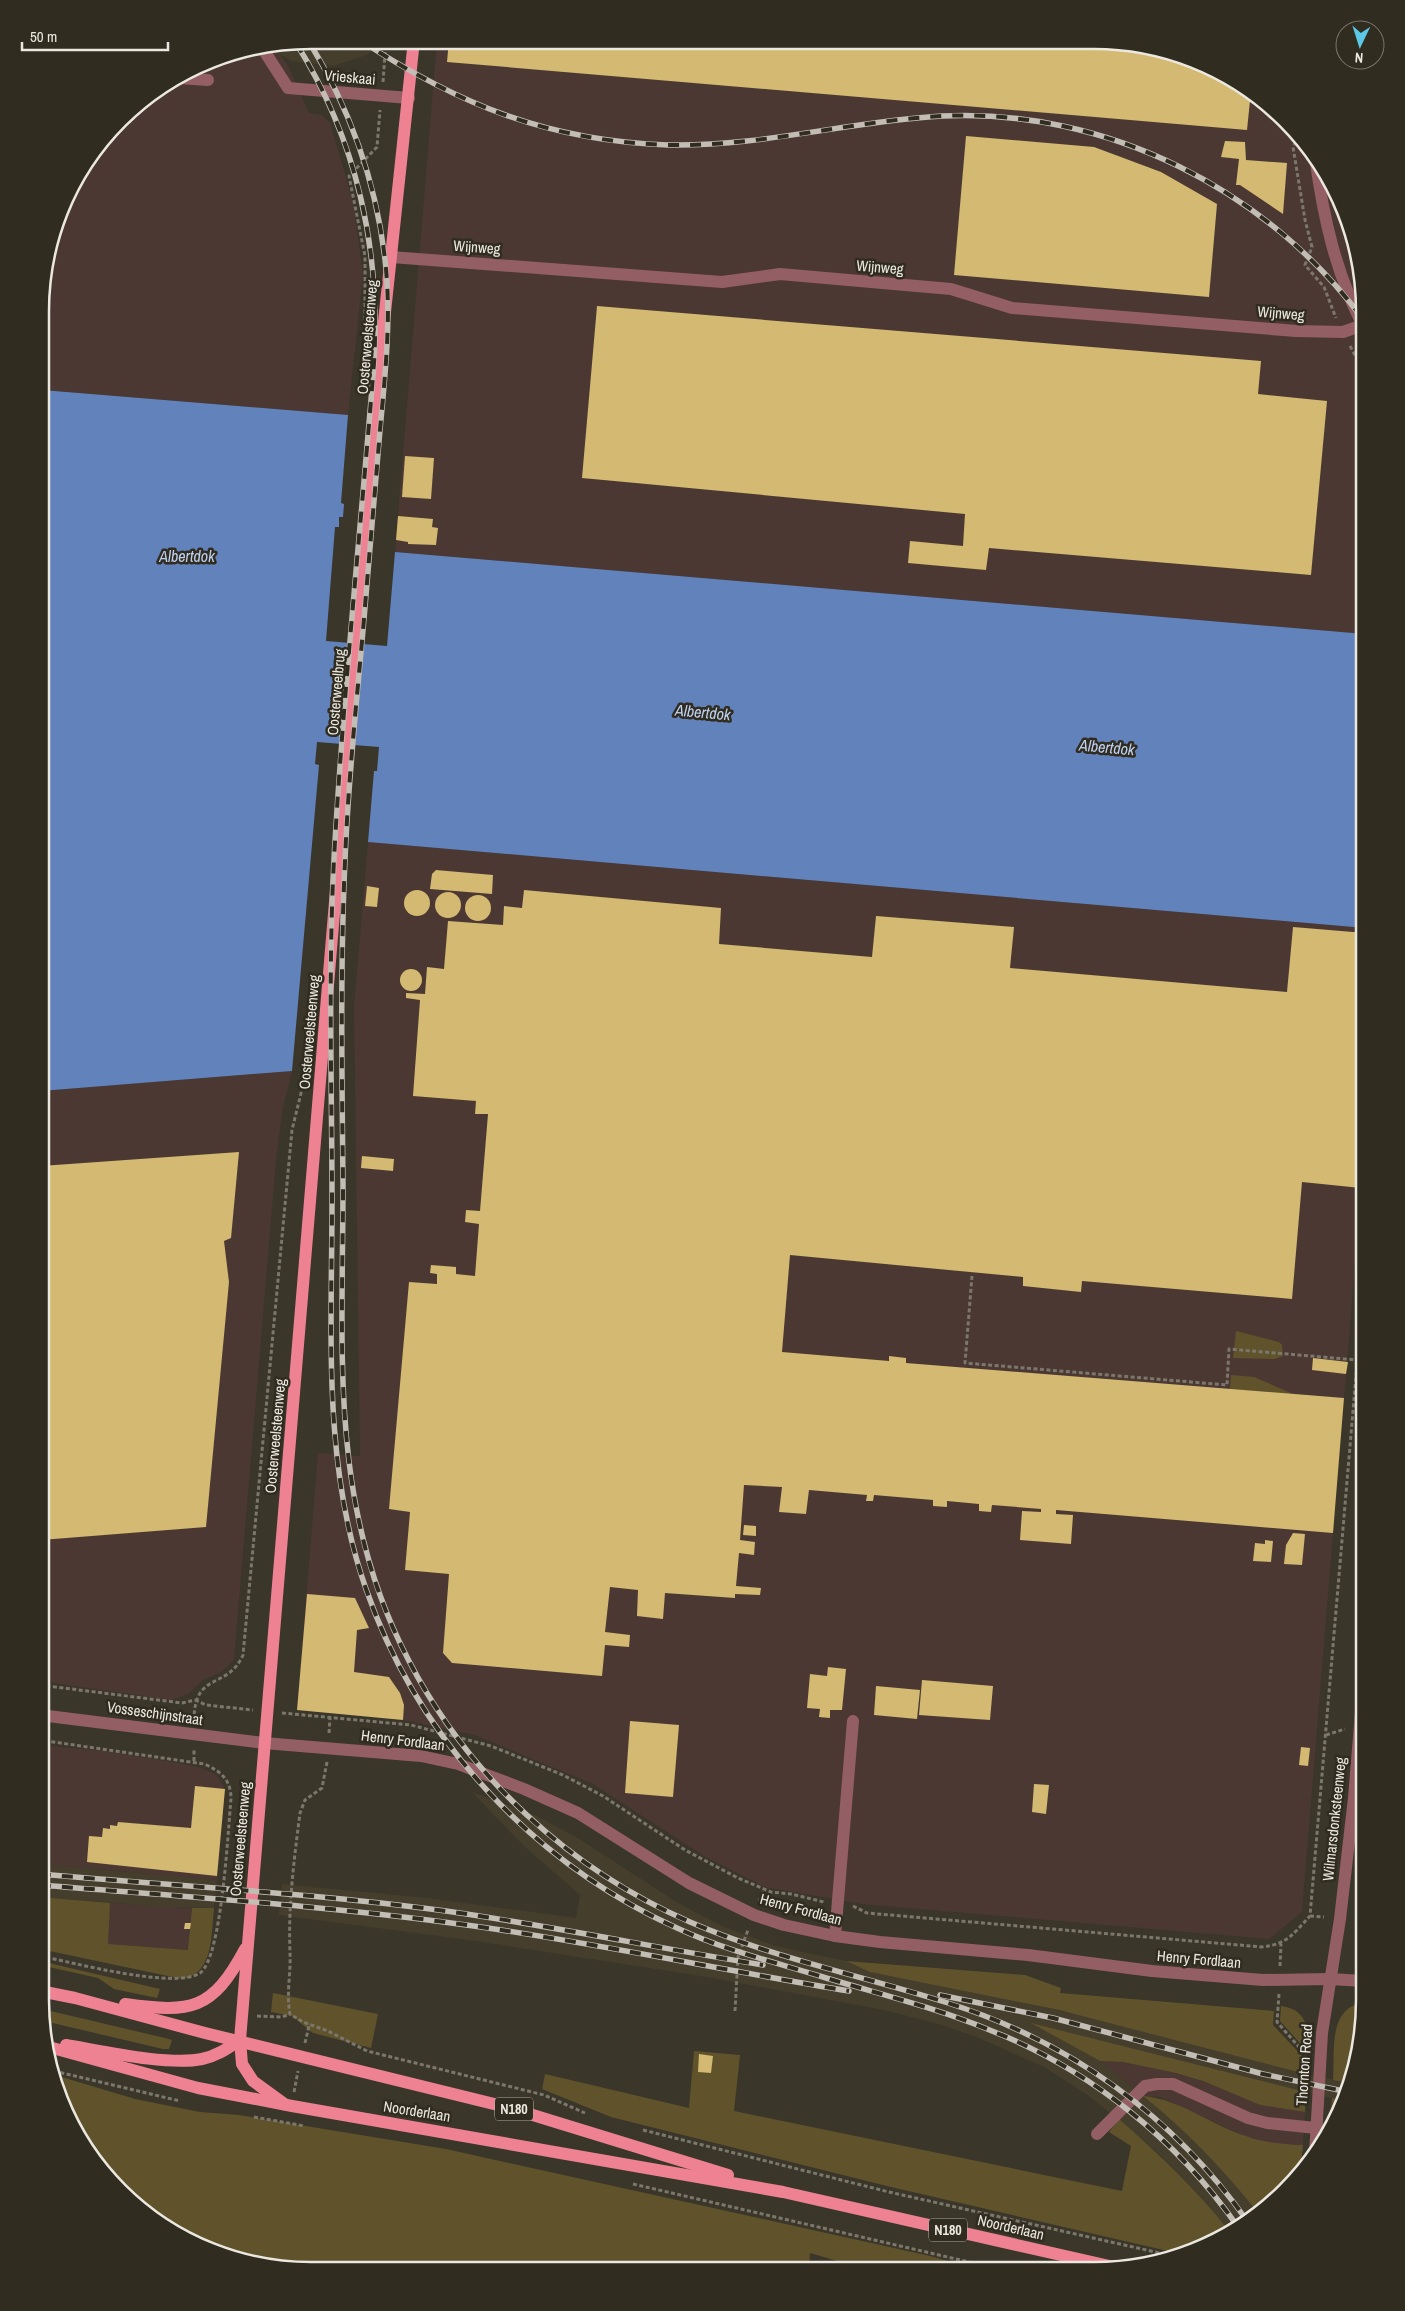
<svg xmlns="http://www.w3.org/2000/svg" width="1405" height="2311" viewBox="0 0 1405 2311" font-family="'Archivo Narrow',sans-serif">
<rect width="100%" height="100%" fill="#3a3629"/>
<!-- industrial -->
<g fill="#4c3833">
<path d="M437,40L1130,42L1198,61L1259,96L1309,146L1345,207L1365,310V634L395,552Z"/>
<path d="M275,47L288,66L309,113L322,115L330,123L353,202L363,274L348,415L42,390V275L68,190L132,107L207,60Z"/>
<path d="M368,842L1365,928V1143L1302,1912L1269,1939L862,1904L765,1887L704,1856L593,1784L475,1735L403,1720L297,1710L318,1453L360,1456L354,1006Z"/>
<path d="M292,1071L282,1112L276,1161L234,1660L221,1672L203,1680L188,1694L171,1700L40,1681L41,1091Z"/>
<path d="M40,1745L105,1751L184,1764L201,1768L217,1775L225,1789L217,1880L40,1864Z"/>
<path d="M110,1903L192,1908L189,1950L107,1944Z"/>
<path d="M1100,2061L1123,2062L1176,2073L1203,2081L1260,2105L1305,2112L1303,2145L1275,2144L1245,2136L1160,2097L1143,2096Z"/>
</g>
<!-- built -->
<g fill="#453e2c">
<path d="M310,40H380V45L367,55L333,66L292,61L281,55L275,47Z"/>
<path d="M472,1792L537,1816L581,1840L678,1903L722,1926L775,1946L846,1961L870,1972L1010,1999L1108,2022L1306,2074L1351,2083V2088L1344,2101L1246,2078L1034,2024L1100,2061L1175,2122L1222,2168L1260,2215L1230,2232L1199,2195L1156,2151L1089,2096L1044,2067L979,2038L942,2025L884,2010L707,1977L476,1941L279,1915L282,1884L427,1898L576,1918L580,1895L524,1846Z"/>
<path d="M40,1864L217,1880L214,1908L164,1907L40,1897Z"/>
</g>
<!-- green -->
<g fill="#60532c">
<path d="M1236,1331L1279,1342L1282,1345L1283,1356L1275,1359L1233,1358Z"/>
<path d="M1231,1375L1254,1377L1293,1394L1230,1389Z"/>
<path d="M40,1897L110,1903L108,1944L188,1950L192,1908H214C211,1934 214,1974 182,1979L40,1949Z"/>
<path d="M40,1961L160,1989L157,1998L114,1989L98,1978L40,1965Z"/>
<path d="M846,1961L1025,1975L1061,1988L1060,1993L1274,2011L1273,2025L1302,2056V2066L1306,2069V2074L1059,2010L870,1972Z"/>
<path d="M273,1993L378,2014L371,2048L313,2033L292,2016L271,2012Z"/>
<path d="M1358,2004H1364L1363,2026L1351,2083L1333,2080C1335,2055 1328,2012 1358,2004Z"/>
<path d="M1281,2006C1307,2009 1310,2031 1308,2052L1280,2021Z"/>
<path d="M42,2009L165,2038L172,2040L169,2049H163L44,2021Z"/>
<path d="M1031,2023L1306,2092L1305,2112L1260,2105L1203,2081L1176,2073L1123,2062L1100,2061Z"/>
<path d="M694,2051L740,2055L734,2111L1122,2191L1131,2146L1109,2132L1119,2119C1159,2154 1197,2190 1230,2232L1198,2251L1181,2254L891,2187L611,2117L542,2089L545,2074L689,2108Z"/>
<path d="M55,2075L135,2099L200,2112L239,2115L446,2149L930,2256L983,2271L868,2270L810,2253L809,2270L275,2269L207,2250L146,2215L96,2165L60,2104Z"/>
<path d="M1143,2096C1180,2099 1211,2125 1246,2136C1265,2143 1283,2144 1303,2145L1300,2174L1260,2215C1223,2169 1189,2133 1143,2096Z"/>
<path d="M1332,2098L1344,2101L1330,2126Z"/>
</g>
<!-- water -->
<path fill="#6282bc" d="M42,390L348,415L341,503L344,504L343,517H339V527H335L326,641L387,646L395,552L1365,634V928L368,842L374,771H377L379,747L317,742L315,764L319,765L292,1071L41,1091Z"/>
<!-- building -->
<g fill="#d3b971">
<path d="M449,40L1130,42L1198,61L1251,91L1247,130L447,62Z"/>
<path d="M966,136L1094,147L1161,172L1217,204L1209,297L954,275Z"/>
<path d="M1225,141L1245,142L1246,160L1287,163L1283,214L1240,185H1236L1239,159L1221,157Z"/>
<path d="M597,306L1261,361L1258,394L1327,401L1311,575L989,548L986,570L908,563L910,541L963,546L965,514L582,478Z"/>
<path d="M405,456L434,458L431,499L402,497Z"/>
<path d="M398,516L433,519L432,527L438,528L436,545L408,544V542L396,540Z"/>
<path d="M436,870L493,875L492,894L430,889L432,874Z"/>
<path d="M367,886L379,888L377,907L365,906Z"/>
<circle cx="417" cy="903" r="13"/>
<path d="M524,890L721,908L719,944L872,957L876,916L1014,927L1010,968L1287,992L1293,927L1365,933V1143L1361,1188L1302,1182L1292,1299L1082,1281L1081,1292L1023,1286V1277L790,1255L782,1352L889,1361V1356L906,1358V1363L1344,1398L1333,1533L1056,1510V1514L1073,1515L1071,1544L1020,1540L1022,1511L1041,1512V1509L992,1505L991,1512L979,1511V1504L947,1501V1507L933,1506V1500L874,1495L873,1501H866L867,1495L809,1490L806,1514L779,1512L782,1487L744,1485L740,1540L755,1542L754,1555L739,1553L736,1586L761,1588L760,1595L735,1594V1598L665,1593L663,1619L637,1616L638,1590L610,1587L605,1632L630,1635L629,1647L605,1645L602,1676L452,1663L443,1653L449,1574L405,1570L410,1512L389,1509L409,1282L437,1284V1274L430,1273L431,1265L456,1267V1274L475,1276L479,1224L465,1222L466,1210L480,1211L488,1114H475L476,1101L413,1096L420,1000L406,998V993L425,994L427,967L444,969L448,921L503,925L504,906L522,908Z"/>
<circle cx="448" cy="905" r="13"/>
<circle cx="478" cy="908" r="13"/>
<circle cx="411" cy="980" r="11"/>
<path d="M239,1152L231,1238L224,1241L229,1282L206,1527L41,1540V1166Z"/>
<path d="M362,1156L394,1159L393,1171L361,1168Z"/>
<path d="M1313,1358L1348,1362L1346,1374L1312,1370Z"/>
<path d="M744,1525L756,1526V1536L743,1535Z"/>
<path d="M1293,1533L1305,1534L1302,1565L1284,1564L1286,1545Z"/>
<path d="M1265,1540L1273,1541L1271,1562L1253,1561L1255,1543L1265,1544Z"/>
<path d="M307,1594L355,1598L369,1628L357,1630L354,1672L389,1677L400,1693L404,1705L403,1720L297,1710Z"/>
<path d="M828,1667L846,1669L842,1710H830V1718L819,1717L820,1709L807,1708L810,1674L827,1676Z"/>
<path d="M922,1680L993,1686L990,1720L919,1715Z"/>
<path d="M876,1686L920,1690L917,1719L874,1715Z"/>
<path d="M630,1721L679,1725L673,1797L625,1793Z"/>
<path d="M1301,1747L1310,1748L1308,1766L1299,1765Z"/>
<path d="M1034,1784L1049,1785L1046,1814L1032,1812Z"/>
<path d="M195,1786L225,1789L217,1876L87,1862L89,1836L102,1837L103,1828L110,1829V1825L117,1826L118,1822L191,1828Z"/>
<path d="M185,1923H191L190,1929H184Z"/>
<path d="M699,2054L713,2056L711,2073L698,2072Z"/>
</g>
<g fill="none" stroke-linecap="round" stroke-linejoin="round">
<!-- path -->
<g stroke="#7b776c" stroke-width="3" stroke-dasharray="4 2.5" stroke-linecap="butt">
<path d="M383,82L386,40"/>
<path d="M1299,136L1293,147L1305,220L1312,247L1305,265L1324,287L1336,318"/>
<path d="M1344,207L1349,232"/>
<path d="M365,333V256L349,176L377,147L380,110"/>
<path d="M1350,346L1365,373"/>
<path d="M972,1276L965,1363L1227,1385L1229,1349L1357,1360"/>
<path d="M40,1685L182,1703L195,1700"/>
<path d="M195,1700L206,1705L253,1710"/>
<path d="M282,1713L411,1725L491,1746L563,1775L603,1796L685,1850L738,1878L771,1892L791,1894L824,1902"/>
<path d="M194,1721C194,1670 227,1691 243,1655L292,1130L302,1089"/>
<path d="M329,1733L330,1718"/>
<path d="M1326,1735L1345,1729"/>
<path d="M194,1761V1749"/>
<path d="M327,1762L322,1788L305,1800L300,1813C294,1860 288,1906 290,1953C291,1974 286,1993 290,2014L303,2022L328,2031L367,2051L544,2095L585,2113"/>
<path d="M759,1901L764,1890"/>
<path d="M853,1906L867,1913L1262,1947C1288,1944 1293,1934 1310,1916L1365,1270"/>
<path d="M1310,1916L1324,1917"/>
<path d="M1355,1920L1364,1921"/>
<path d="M40,1956C71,1962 175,1990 200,1973C222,1958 228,1829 231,1799C231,1780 221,1771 204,1764L40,1740"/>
<path d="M1280,1966L1281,1944"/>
<path d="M1279,1994L1277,2022L1306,2055"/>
<path d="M735,2011L738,1957L748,1930"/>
<path d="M257,2016L282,2017L290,2014"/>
<path d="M305,2043L309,2026"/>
<path d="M54,2071L180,2101"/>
<path d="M294,2092L298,2071"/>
<path d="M254,2117L305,2126"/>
<path d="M643,2130L889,2192L1173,2256"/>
<path d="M633,2184L1008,2271"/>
</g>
<!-- minor -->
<g stroke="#945e65" stroke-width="12">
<path d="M263,49L288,88L409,98"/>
<path d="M179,78L208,80"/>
<path d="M1315,156C1323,216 1336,276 1365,329"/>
<path d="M391,257L722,282L780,274L951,289L1012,308L1296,331L1343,332L1363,325"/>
<path d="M40,1715L264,1743L421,1756L458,1764L524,1789L578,1813L689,1883L754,1915L784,1925L835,1936L880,1942L1028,1955L1152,1971L1263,1980L1330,1979L1364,1981"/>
<path d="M835,1936L853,1721"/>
<path d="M1097,2134L1145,2086L1157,2084H1173L1248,2118L1267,2123L1316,2128"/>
<path d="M1315,2154L1322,2033L1340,1919L1354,1798L1365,1662"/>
</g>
<!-- major -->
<g stroke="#ee8293" stroke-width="12">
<path d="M40,1991L75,1998L205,2033L510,2108L728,2175"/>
<path d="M125,2004C191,2013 212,2011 245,1949"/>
<path d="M66,2045C102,2051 168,2066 202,2059C217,2056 228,2048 240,2040"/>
<path d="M49,2047L198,2088L292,2106L783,2192L1114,2267"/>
<path d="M286,2105L253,2081L242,2064L240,2040L357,638L383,331L414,40"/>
</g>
<!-- rail casing -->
<g stroke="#c2beb5" stroke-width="5.5">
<g id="rail">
<path d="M308,40C351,110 378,187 386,269C391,323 385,376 380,430C375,493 369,556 364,619C357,699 348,780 345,861C340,969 342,1077 343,1185C343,1352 328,1507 409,1661C469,1777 571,1870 690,1922C773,1958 863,1976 948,2003C1071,2042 1173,2116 1248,2222"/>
<path d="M360,40C459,105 549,141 668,145C761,147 850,121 942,116C1106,108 1269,190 1365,322"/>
<path d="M296,43C357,140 381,250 374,363C361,528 343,693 334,859C328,973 332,1088 332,1202C332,1332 322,1464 366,1589C418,1739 533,1863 677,1928C724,1950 774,1962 823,1977C879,1994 937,2008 992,2031C1091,2070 1177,2140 1238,2227"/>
<path d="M40,1874C175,1886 312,1893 446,1911C552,1926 657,1948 763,1965"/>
<path d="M40,1885C187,1897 335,1906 481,1927C605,1945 727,1971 849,1991"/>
<path d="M940,1995L1053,2018L1263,2074L1348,2092"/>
</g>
</g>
<!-- rail -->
<use href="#rail" stroke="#302c20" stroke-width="4" stroke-dasharray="11" stroke-linecap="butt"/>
</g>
<g text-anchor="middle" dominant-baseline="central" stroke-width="5" stroke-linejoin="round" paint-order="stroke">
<!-- shield labels -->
<g fill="#302c20" stroke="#b3b0a6" stroke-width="1">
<rect x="495" y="2097.5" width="38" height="23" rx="4"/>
<rect x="929" y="2218.5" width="38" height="23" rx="4"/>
</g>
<g font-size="14" font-weight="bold" fill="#ebe8e0">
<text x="514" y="2109">N180</text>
<text x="948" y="2230">N180</text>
</g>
<!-- street labels -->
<g font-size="15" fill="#ebe8e0" stroke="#302c20">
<text transform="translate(350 77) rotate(5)">Vrieskaai</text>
<text transform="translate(477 247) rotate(4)">Wijnweg</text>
<text transform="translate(880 267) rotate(5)">Wijnweg</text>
<text transform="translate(1281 313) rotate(5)">Wijnweg</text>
<text transform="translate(367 337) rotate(-85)">Oosterweelsteenweg</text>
<text transform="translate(336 692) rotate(-85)">Oosterweelbrug</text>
<text transform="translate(309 1032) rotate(-85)">Oosterweelsteenweg</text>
<text transform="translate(275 1436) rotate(-85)">Oosterweelsteenweg</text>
<text transform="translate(155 1713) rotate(8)">Vosseschijnstraat</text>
<text transform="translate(403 1740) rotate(7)">Henry Fordlaan</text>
<text transform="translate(1334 1819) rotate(-84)">Wilmarsdonksteenweg</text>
<text transform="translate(240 1839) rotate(-85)">Oosterweelsteenweg</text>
<text transform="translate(801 1909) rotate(15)">Henry Fordlaan</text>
<text transform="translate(1199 1959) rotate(5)">Henry Fordlaan</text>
<text transform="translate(1304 2065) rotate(-86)">Thornton Road</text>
<text transform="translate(417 2111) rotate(9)">Noorderlaan</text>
<text transform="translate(1011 2227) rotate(13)">Noorderlaan</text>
</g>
<!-- water labels -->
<g font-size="16" font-style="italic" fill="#bfd2f3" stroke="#302c20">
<text x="187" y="556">Albertdok</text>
<text transform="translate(703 712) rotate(5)">Albertdok</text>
<text transform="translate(1107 747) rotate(5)">Albertdok</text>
</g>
</g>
<!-- crop -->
<path d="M0 0H1405V2311H0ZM311 49H1094A262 262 0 0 1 1356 311V2000A262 262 0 0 1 1094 2262H311A262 262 0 0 1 49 2000V311A262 262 0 0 1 311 49Z" fill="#302c20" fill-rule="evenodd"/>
<path fill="none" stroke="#ebe8e0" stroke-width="2.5" d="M311 49H1094A262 262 0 0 1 1356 311V2000A262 262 0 0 1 1094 2262H311A262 262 0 0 1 49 2000V311A262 262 0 0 1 311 49Z"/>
<!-- north arrow -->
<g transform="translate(1360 45) rotate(184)"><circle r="24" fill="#302c20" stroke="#7b776d"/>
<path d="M0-4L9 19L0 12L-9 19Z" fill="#5bc8e6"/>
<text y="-8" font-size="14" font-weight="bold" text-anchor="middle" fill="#ebe8e0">N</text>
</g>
<!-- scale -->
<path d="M22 42v8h146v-8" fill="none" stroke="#ebe8e0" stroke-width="2.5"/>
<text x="30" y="42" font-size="15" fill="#ebe8e0" stroke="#302c20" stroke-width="4" paint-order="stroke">50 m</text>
</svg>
